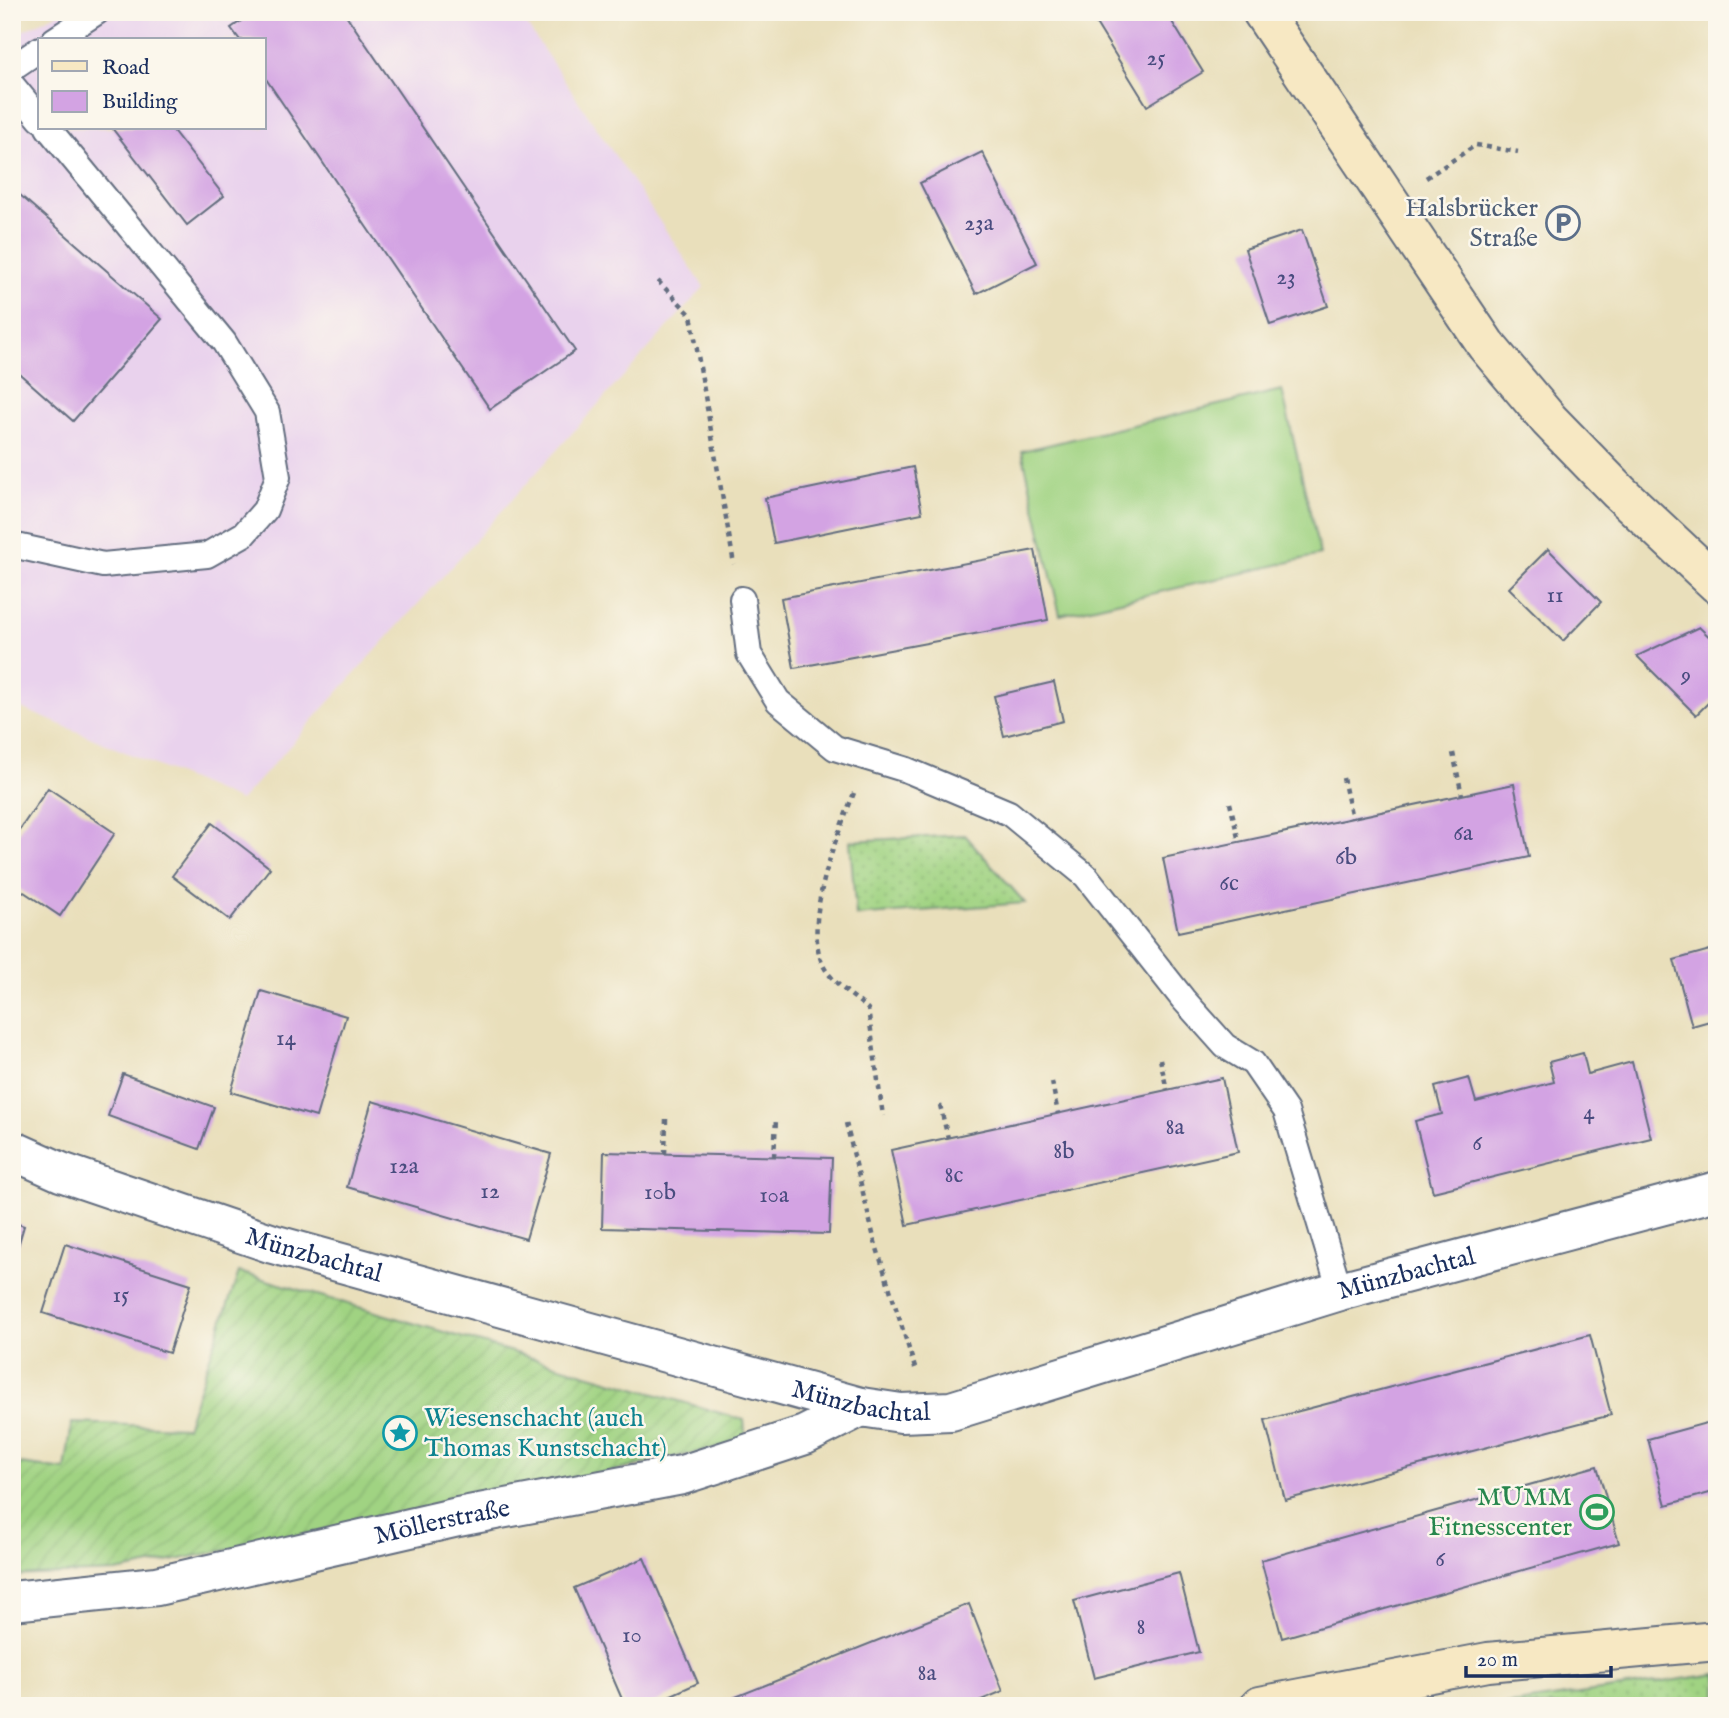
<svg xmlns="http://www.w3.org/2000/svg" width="1729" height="1718" viewBox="0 0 1729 1718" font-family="'IM FELL English',serif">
<defs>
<pattern id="grass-dots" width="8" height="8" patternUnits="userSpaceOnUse" patternTransform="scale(1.75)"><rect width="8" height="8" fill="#a0d382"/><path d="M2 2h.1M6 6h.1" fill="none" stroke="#89b573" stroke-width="1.8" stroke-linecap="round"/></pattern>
<pattern id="garden-furrows" width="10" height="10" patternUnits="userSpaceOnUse" patternTransform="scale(1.75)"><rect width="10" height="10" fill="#a0d382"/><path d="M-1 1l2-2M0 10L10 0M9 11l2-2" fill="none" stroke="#89b573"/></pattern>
</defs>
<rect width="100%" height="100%" fill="#fbf7ec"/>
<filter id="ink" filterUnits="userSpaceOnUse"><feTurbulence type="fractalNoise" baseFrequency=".0143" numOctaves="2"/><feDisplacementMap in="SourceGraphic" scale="14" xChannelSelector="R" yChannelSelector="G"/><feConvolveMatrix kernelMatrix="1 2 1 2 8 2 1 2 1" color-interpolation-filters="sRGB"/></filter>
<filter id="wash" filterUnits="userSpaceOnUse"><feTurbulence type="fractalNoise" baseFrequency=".00686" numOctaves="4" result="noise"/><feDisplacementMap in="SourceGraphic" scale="28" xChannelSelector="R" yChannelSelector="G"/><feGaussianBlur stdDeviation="1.57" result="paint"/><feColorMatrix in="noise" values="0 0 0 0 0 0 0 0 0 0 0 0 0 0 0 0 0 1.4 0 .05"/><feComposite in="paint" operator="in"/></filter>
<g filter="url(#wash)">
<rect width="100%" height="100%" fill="#e9dfbb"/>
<!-- built -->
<path fill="#e9d2ed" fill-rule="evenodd" d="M61,12H518L704,287L240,801L12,704V36ZM40,40H264V128H40Z"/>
<!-- grass -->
<g fill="url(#grass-dots)" stroke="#5e8170" stroke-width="2">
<path d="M965,835L1025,903L856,916L850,841Z"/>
<path d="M1717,1674V1706H1496Z"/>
</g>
<!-- garden -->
<path fill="url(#garden-furrows)" stroke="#5e8170" stroke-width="2" d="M239,1272L744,1420L746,1441L566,1482L116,1572L12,1576V1463L65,1470L72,1423L186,1427Z"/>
<!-- pitch -->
<path fill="#a0d382" stroke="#5e8170" stroke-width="2" d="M1282,390L1320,555L1060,615L1022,451Z"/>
<g id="blocks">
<!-- building -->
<g fill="#d3a3e3">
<path d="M254,12H344L575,351L490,409L264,76V40H240L231,28Z"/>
<path d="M1089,12H1149L1152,17L1161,12H1166L1203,72L1147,106Z"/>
<path d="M112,128H171L224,196L187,225Z"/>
<path d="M982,152L1037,263L976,294L920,183Z"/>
<path d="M12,188L162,319L73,421L12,367Z"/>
<path d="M1302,230L1328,306L1270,325L1245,249Z"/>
<path d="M913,467L922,513L774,543L765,498Z"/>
<path d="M1548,549L1601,602L1563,641L1509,588Z"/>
<path d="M1035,550L1048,620L794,668L781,598Z"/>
<path d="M1699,627L1717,644V694L1696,715L1637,656Z"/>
<path d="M1054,682L1063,721L1004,736L994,696Z"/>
<path d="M1514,784L1529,857L1178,932L1163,858Z"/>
<path d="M48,788L115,833L60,916L12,884V841Z"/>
<path d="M212,823L270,868L230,920L172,876Z"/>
<path d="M1717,948V1019L1692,1026L1674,960Z"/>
<path d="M261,991L346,1016L316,1117L231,1092Z"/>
<path d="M1583,1053L1588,1074L1632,1062L1651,1138L1433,1192L1415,1121L1442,1114L1435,1087L1469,1078L1476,1102L1554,1082L1549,1062Z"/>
<path d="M123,1074L214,1107L199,1149L108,1116Z"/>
<path d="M1222,1078L1238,1152L907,1225L891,1150Z"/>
<path d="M372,1101L551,1154L526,1239L347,1187Z"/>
<path d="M604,1152L832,1158L829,1234L602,1228Z"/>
<path d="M12,1222L24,1226L13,1263H12Z"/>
<path d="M65,1244L191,1284L169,1353L43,1313Z"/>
<path d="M1590,1335L1611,1415L1285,1500L1265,1420Z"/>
<path d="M1717,1420V1491L1666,1505L1648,1439Z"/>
<path d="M1597,1466L1619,1543L1282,1638L1261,1560Z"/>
<path d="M644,1558L698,1683L647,1706H625L574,1588Z"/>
<path d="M1179,1573L1199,1652L1094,1678L1074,1601Z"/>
<path d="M969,1604L1003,1691L967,1706H713Z"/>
</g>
</g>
</g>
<g filter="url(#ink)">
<use href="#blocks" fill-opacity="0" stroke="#636d7f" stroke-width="2"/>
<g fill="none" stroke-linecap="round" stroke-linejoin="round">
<!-- lane casing -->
<g stroke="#636d7f" stroke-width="28">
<g id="lane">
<path d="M54,40L97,12"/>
<path d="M12,68L40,49"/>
<path d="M12,85L40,119"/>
<path d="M12,545L103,565L207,555L244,534L265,510L278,477L267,412L224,342L48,128"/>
<path d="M742,599L749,654L778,701L835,748L907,770L1009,813L1086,876L1183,999L1225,1046L1253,1063L1286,1111L1340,1291"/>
</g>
</g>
<!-- street casing -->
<g stroke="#636d7f" stroke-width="42">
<g id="street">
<path id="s1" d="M12,1150L61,1172L273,1244L861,1407L901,1413L951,1411L1340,1291L1717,1191"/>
<path id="s2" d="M12,1601L157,1586L458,1517L682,1475L805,1435L861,1407"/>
</g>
</g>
<!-- secondary casing -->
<g stroke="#636d7f" stroke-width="42">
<g id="secondary">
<path d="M1262,12L1486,345L1549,420L1619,492L1717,584"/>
<path d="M1260,1706L1488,1662L1717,1641"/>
</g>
</g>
<!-- path -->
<g stroke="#636d7f" stroke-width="4.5" stroke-dasharray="5 5" stroke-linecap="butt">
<path d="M1426,178L1476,145L1518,152"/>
<path d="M658,281L691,315L734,564"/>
<path d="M1453,753L1462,795"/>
<path d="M1343,778L1352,818"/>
<path d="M854,793C837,835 801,924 824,967C832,982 855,998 868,1009L883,1116"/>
<path d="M1230,803L1239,842"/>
<path d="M1160,1059L1167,1090"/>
<path d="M1052,1082L1058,1114"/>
<path d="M940,1105L948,1138"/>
<path d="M846,1123L875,1242L915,1368"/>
<path d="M665,1154L666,1119"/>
<path d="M774,1157L776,1119"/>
</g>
<!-- lane -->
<use href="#lane" stroke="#fff" stroke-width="24"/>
<!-- street -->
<use href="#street" stroke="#fff" stroke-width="38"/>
<!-- secondary -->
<use href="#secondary" stroke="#f7e8c3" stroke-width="38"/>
</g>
</g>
<!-- icons -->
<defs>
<g id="parking-ring" transform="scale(1.75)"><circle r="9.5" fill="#fbf7ec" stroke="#5c6f8a" stroke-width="1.5"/><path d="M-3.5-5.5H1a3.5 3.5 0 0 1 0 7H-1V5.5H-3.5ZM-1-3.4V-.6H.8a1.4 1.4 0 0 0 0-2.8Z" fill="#5c6f8a"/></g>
<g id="sight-ring" transform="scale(1.75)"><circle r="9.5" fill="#fbf7ec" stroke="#0f9aa8" stroke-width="1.5"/><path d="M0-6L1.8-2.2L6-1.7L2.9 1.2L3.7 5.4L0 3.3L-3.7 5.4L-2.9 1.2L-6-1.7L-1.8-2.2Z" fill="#0f9aa8"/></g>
<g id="stadium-ring" transform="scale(1.75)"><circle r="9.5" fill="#fbf7ec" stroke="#2e9e5b" stroke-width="1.5"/><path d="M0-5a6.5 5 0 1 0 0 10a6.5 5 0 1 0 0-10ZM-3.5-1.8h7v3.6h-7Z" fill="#2e9e5b"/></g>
</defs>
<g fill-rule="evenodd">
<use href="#parking-ring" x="1563" y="223"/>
<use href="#sight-ring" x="400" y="1433"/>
<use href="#stadium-ring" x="1597" y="1512"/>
</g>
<g text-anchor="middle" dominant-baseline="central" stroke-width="5" stroke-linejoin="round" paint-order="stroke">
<!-- number labels -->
<g font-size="23" fill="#494c7f">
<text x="1156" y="58">25</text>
<text x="979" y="223">23a</text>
<text x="1286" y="277">23</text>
<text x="1555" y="595">11</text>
<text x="1686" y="675">9</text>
<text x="1463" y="833">6a</text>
<text x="1346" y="857">6b</text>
<text x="1229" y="883">6c</text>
<text x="286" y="1038">14</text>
<text x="1589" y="1112">4</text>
<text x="1175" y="1127">8a</text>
<text x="1477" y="1143">6</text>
<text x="1064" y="1151">8b</text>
<text x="404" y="1166">12a</text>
<text x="954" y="1175">8c</text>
<text x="490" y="1191">12</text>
<text x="660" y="1192">10b</text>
<text x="774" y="1195">10a</text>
<text x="121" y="1295">15</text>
<text x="1440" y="1559">6</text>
<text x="1141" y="1627">8</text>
<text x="632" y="1635">10</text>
<text x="927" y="1673">8a</text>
</g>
<!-- service labels -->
<g font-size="26" fill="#4e5e75" stroke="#fbf7ec" text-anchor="end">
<text x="1538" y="208">Halsbrücker<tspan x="1538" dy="30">Straße</tspan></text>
</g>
<!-- street labels -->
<g font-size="26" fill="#1b2f5e" stroke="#fbf7ec">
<text stroke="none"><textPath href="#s1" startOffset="320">Münzbachtal</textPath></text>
<text stroke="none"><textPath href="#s1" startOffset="1454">Münzbachtal</textPath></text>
<text stroke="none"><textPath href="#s1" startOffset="887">Münzbachtal</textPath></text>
<text stroke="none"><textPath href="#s2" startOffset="438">Möllerstraße</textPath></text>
</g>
<!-- culture labels -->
<g font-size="26" fill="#0d838f" stroke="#fbf7ec" text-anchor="start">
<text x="424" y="1418">Wiesenschacht (auch<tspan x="424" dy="30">Thomas Kunstschacht)</tspan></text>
</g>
<!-- leisure labels -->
<g font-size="26" fill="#27864d" stroke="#fbf7ec" text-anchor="end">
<text x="1572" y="1497">MUMM<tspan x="1572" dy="30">Fitnesscenter</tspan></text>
</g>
</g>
<!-- margin -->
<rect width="1729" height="1718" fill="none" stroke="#fbf7ec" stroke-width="42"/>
<!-- legend -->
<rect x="38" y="38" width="228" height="91" fill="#fbf7ec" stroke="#a1a7b3" stroke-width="2"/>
<rect x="52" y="61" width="35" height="10" fill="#f7e8c3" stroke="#a1a7b3" stroke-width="2"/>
<text x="102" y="74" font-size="21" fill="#1b2f5e">Road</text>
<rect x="52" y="91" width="35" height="21" fill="#d3a3e3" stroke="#a1a7b3" stroke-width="2"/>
<text x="102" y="108" font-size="21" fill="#1b2f5e">Building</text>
<!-- scale -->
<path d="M1466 1666v10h145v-10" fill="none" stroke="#1b2f5e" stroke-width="3.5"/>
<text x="1477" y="1666" font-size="21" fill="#1b2f5e" stroke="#fbf7ec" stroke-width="5" paint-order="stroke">20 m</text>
</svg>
